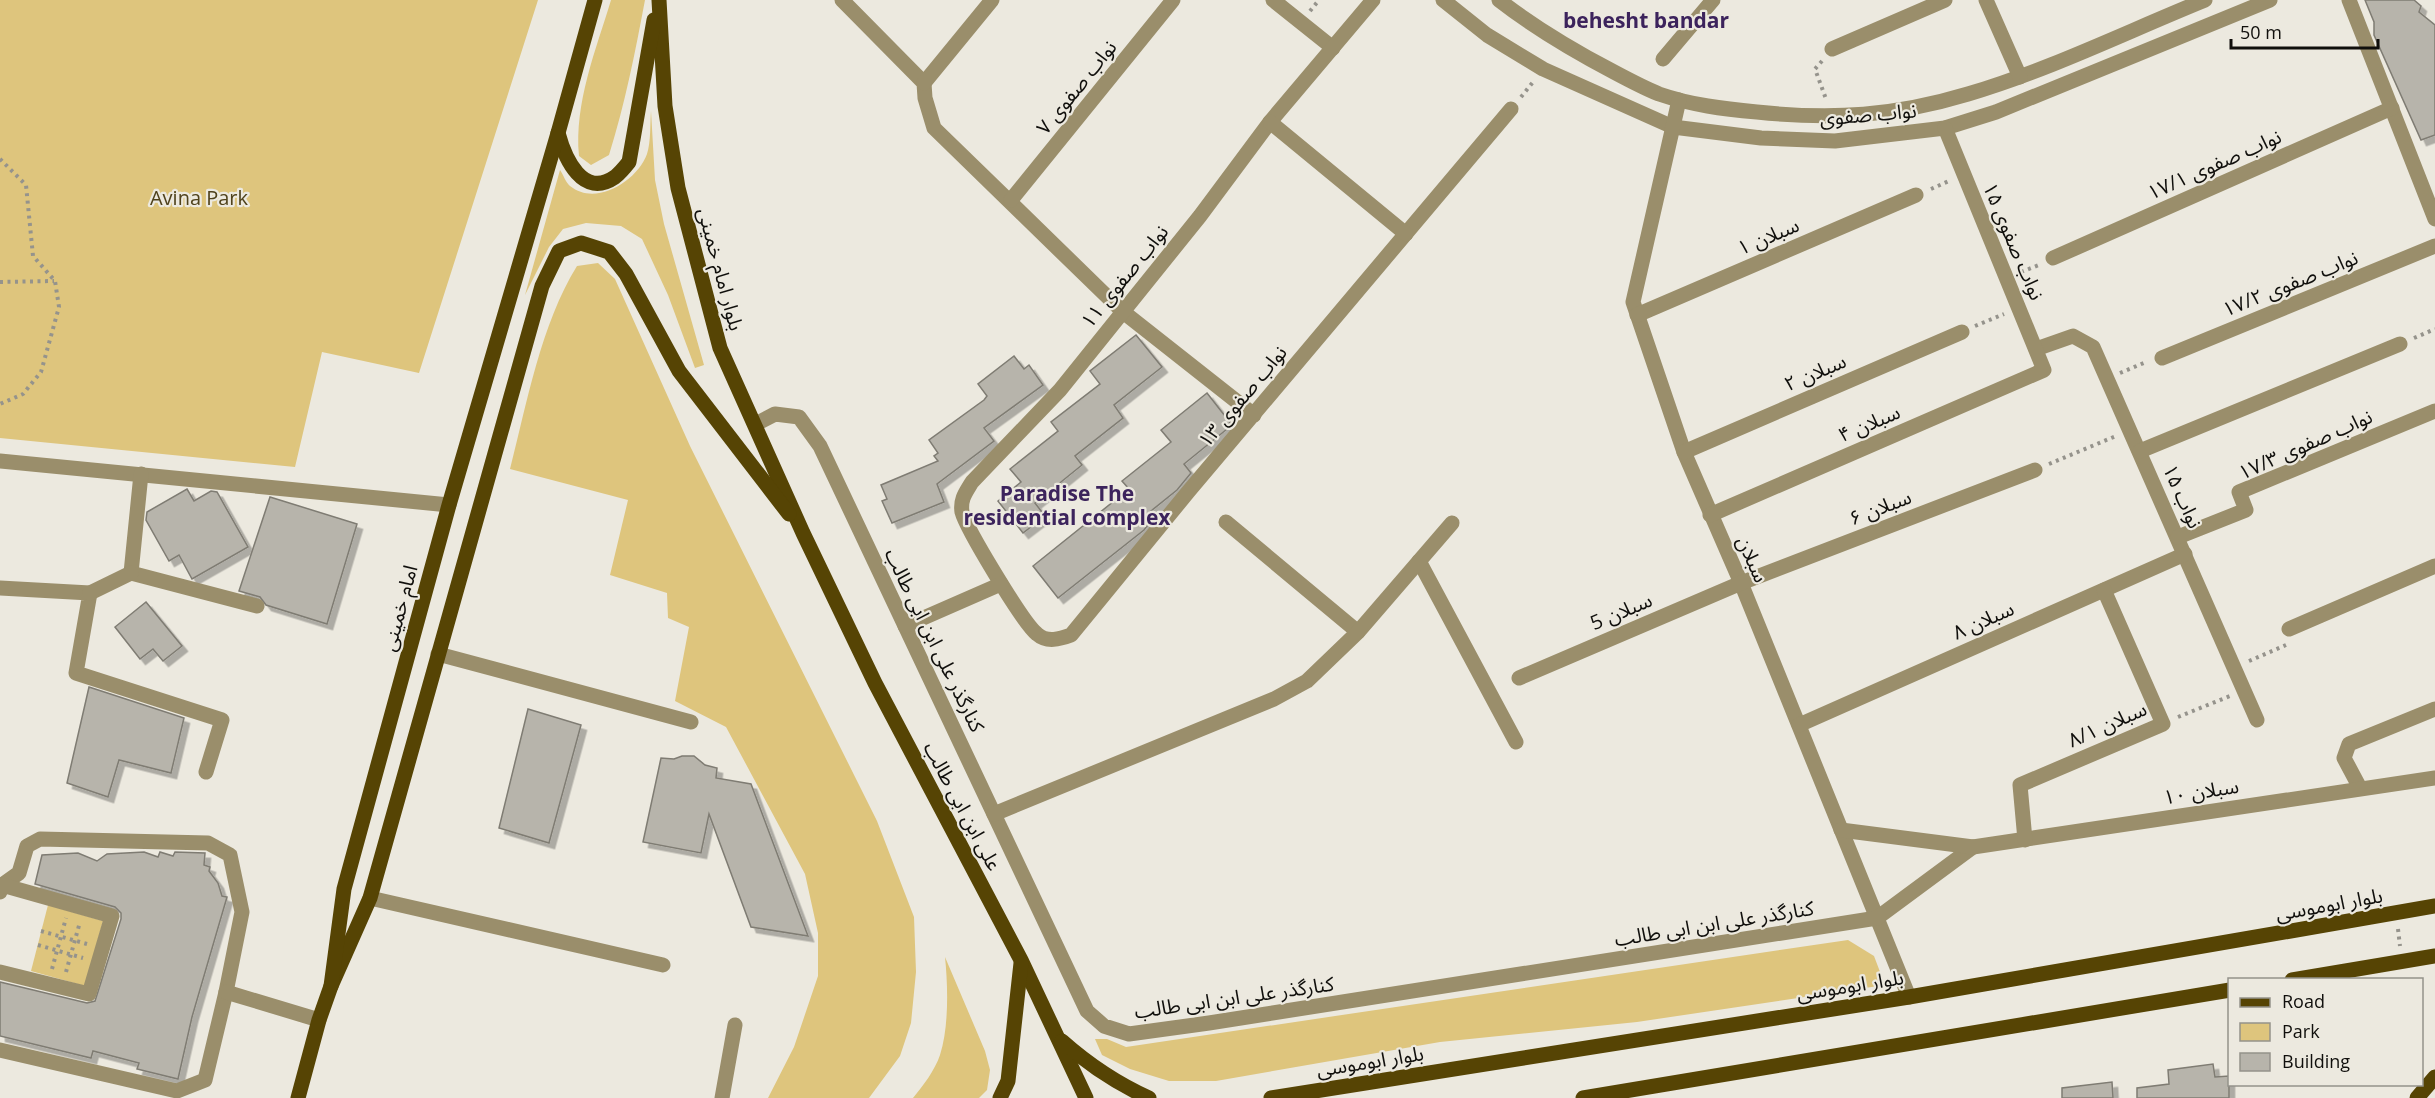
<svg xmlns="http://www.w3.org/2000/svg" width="2435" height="1098" viewBox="0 0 2435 1098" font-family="'Open Sans','Noto Sans Arabic',sans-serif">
<defs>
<filter id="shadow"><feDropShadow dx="5.5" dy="5.5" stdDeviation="0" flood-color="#0004"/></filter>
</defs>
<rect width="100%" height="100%" fill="#ece9df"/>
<!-- green -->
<g fill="#dec57d">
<path d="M0,0H538L419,373L322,352L295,467L0,438Z"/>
<path d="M611,0H645C635,53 625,104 609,155L591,165L579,156C574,103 596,50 611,0Z"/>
<path d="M651,111L655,180L664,224L704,365L695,368L668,295L642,239L621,226L586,223L563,229L549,247L525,295L560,170C563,174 566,183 570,186C596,207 637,181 647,154C651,142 650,124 651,111Z"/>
<path d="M598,263L615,279L690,446L877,821L914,917L916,972L911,1023L900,1056L869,1098H768L794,1047L818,976V933L805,874L726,727L675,701L689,627L668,618L667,593L610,575L628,500L510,469C527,403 541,324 577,266Z"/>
<path d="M48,905L103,921L85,986L31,971Z"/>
<path d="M1848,940L1874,956L1885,985L1637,1022L1440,1042L1216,1081H1169L1130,1069L1102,1055L1095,1039H1107L1126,1047Z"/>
<path d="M945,957L985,1051L990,1070L987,1090L979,1098H913C923,1086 935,1070 940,1055C949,1027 948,986 945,957Z"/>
</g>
<!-- building -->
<g fill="#b7b4ab" stroke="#7f7c73" stroke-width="1.5" filter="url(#shadow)">
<path d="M2365,0H2414L2421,6L2419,12L2435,25V135L2421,140L2374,35V22Z"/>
<path d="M1136,335L1162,367L1114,405L1123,418L1075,456L1082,465L1035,503L1045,516L1023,533L998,501L1021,482L1010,469L1058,431L1051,422L1100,384L1090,371Z"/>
<path d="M1014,356L1024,369L1029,365L1043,385L984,428L994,441L937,484L944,502L892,523L882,501L887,499L881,485L938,461L934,456L938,453L929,440L984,400L987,396L978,384Z"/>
<path d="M1207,393L1232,425L1184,464L1191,473L1177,490L1146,515L1151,521L1144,530L1058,598L1033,566L1129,489L1122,481L1171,442L1161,430Z"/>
<path d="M187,489L194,501L211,491L217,492L248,547L192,579L179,555L169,561L146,520L147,512Z"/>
<path d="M270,497L357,524L327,624L266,605L260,597L239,591Z"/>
<path d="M146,602L182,646L163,661L153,649L140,659L115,627Z"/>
<path d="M89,687L184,718L171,773L119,760L108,797L67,783Z"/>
<path d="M528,709L581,725L549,843L499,828Z"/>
<path d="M682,756H694L705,765L717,768L716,778L751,784L808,936L751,927L709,814L701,853L643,842L661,758L674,759Z"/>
<path d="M144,852L158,857L160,852L173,856L175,852L205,853L204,865L210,867L209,871L218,883L222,896L227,897L192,1017L178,1079L137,1069L139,1063L93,1051L91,1058L0,1036V982L87,1003L95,1001L121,919V913L115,907L35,884L42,855L78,853L97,861L107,854Z"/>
<path d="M2213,1064L2215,1077L2229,1076V1098H2137V1088L2169,1084L2168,1070Z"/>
<path d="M2112,1082L2113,1098H2062V1088Z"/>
</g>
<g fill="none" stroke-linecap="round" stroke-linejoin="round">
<!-- path -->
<g stroke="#95938c" stroke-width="4" stroke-dasharray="3 4.5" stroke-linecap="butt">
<path d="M1310,11L1319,0"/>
<path d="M1822,61L1815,69L1826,99"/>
<path d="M1521,97L1533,82"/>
<path d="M0,159L26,185L33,256L55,281L59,307L41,372L23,394L0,404"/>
<path d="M1931,189L1949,181"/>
<path d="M2021,272L2039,265"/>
<path d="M0,282L54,281"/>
<path d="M1975,326L2004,314"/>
<path d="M2414,338L2435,329"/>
<path d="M2120,373L2146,362"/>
<path d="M2049,464L2116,436"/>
<path d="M2249,661L2286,645"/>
<path d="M2178,717L2230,696"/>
<path d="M2398,929L2400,946"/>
<path d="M41,931L87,944"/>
<path d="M38,945L83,958"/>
<path d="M52,969L66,918"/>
<path d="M66,972L80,922"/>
</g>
<!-- minor -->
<g stroke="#9a8e6b" stroke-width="15">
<path d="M842,0L924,83L925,98L934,128L1122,311L1254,415"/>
<path d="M1273,0L1333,48"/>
<path d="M1373,0L1270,122L1200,216L1060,390L972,482C966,492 960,499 962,512C966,528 1023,623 1037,634C1047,643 1060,639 1071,635L1188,492L1511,109"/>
<path d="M1443,0L1487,35L1543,69L1673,127L1761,138L1835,141L1945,128L1996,112L2270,0"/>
<path d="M1499,0C1535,28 1574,51 1614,72C1629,80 1644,88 1659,94C1691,105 1724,109 1757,112C1833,120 1895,116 1968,94C2049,70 2126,32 2205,0"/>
<path d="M1986,0L2020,77"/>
<path d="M2349,0L2435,219"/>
<path d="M1832,49L1945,0"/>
<path d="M1663,59L1713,0"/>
<path d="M924,83L992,0"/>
<path d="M1679,100L1633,302L1684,452L1741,583L1909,997"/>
<path d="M1270,122L1406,234"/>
<path d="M1011,200L1173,0"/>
<path d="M2053,258L2392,108"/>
<path d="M1637,315L1916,195"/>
<path d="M2036,349L2073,336L2093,347L2257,720"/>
<path d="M2162,358L2435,246"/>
<path d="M756,424L775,414L799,417L820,446L1087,1011L1104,1026L1129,1034L1209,1023L1877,918L1973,847"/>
<path d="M2140,451L2400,344"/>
<path d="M1684,452L1962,332"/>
<path d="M0,461L449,505"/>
<path d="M141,474L131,573L257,606"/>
<path d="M1710,515L2044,370L1945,128"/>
<path d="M1226,522L1358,632"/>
<path d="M2178,537L2246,510L2239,492L2435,411"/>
<path d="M1419,561L1516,742"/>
<path d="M0,588L90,593L76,673L222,720L206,772"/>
<path d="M90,593L131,573"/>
<path d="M905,626L1001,584"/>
<path d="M2289,629L2435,566"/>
<path d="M438,654L691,722"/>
<path d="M1519,678L1741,583L2035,470"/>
<path d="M1799,725L2185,554"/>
<path d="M2360,788L2344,758L2349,744L2435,709"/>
<path d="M994,814L1274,699L1307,681L1358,632L1452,523"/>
<path d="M1841,830L1973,847L2435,778"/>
<path d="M2025,840L2020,785L2163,724L2104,590"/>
<path d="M0,892L2,885L19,873L27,846L40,839L208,843L230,855L242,912L226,992L205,1080L177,1091L0,1050"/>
<path d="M370,898L663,965"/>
<path d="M0,972L89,994L112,916L2,885"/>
<path d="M226,992L319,1020"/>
<path d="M722,1098L735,1025"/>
</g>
<!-- major -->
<g stroke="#564404" stroke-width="15">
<path d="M659,0L665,106L678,188L720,348L803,533L875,683L1021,960L1086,1098"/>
<path d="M558,133C565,159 583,199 615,177C620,173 625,167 629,162L654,20"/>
<path d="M2292,980L2435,956"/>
<path d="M331,986L370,898L542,286L559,251L581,243L609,252L626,274L679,371L789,514"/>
<path d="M1062,1041C1089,1065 1116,1083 1149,1098"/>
<path d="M298,1098L319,1020L331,986L344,889L449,505L558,133L595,0"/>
<path d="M1000,1098L1008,1081L1021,963"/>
<path d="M1271,1098L1909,997L2435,906"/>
<path d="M1583,1098L2230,990"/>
<path d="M2417,1098L2435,1077"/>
</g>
</g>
<g text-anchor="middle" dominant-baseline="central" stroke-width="4.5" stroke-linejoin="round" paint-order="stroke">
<!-- street labels -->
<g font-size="20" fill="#100f0c" stroke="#ece9df">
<text transform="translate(1076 87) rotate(-51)">نواب صفوی ۷</text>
<text transform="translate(1868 114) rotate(-5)">نواب صفوی</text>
<text transform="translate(2214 164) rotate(-24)">نواب صفوی ۱۷/۱</text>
<text transform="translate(1768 236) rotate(-23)">سبلان ۱</text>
<text transform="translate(2014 241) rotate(67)">نواب صفوی ۱۵</text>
<text transform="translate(721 269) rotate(75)">بلوار امام خمینی</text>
<text transform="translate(1124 276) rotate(-51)">نواب صفوی ۱۱</text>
<text transform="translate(2290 283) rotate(-22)">نواب صفوی ۱۷/۲</text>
<text transform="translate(1815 372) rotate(-23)">سبلان ۲</text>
<text transform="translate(1242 396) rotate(-50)">نواب صفوی ۱۳</text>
<text transform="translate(1869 423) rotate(-23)">سبلان ۴</text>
<text transform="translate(2305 444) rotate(-24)">نواب صفوی ۱۷/۳</text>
<text transform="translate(2183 496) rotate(66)">نواب ۱۵</text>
<text transform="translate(1880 507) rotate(-21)">سبلان ۶</text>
<text transform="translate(1753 559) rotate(66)">سبلان</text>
<text transform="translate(399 608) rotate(-75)">امام خمینی</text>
<text transform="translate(1621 611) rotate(-23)">سبلان 5</text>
<text transform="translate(1983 620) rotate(-24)">سبلان ۸</text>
<text transform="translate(935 640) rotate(64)">کنارگذر علی ابن ابی طالب</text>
<text transform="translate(2107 724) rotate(-24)">سبلان ۸/۱</text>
<text transform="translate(2201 791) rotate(-9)">سبلان ۱۰</text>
<text transform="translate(963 806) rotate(62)">علی ابن ابی طالب</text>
<text transform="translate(2329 904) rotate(-10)">بلوار ابوموسی</text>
<text transform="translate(1714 923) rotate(-9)">کنارگذر علی ابن ابی طالب</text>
<text transform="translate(1850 985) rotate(-9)">بلوار ابوموسی</text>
<text transform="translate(1234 997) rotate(-8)">کنارگذر علی ابن ابی طالب</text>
<text transform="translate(1370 1061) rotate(-9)">بلوار ابوموسی</text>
</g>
<!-- park labels -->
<g font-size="20" fill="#4f421c" stroke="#ece9df">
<text x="199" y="197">Avina Park</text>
</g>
<!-- neighbourhood labels -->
<g font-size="21" font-weight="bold" fill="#3c235c" stroke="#ece9df">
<text x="1646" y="20">behesht bandar</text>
<text x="1067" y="493">Paradise The<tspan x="1067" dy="24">residential complex</tspan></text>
</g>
</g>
<!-- legend -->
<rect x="2228" y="978" width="195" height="108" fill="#ece9df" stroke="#94928b" stroke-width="1.5"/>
<rect x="2240" y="998" width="30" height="9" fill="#564404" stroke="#94928b" stroke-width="1.5"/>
<text x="2282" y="1008" font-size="18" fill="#100f0c">Road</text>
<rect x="2240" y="1023" width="30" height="18" fill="#dec57d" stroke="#94928b" stroke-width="1.5"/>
<text x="2282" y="1038" font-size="18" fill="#100f0c">Park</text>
<rect x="2240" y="1053" width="30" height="18" fill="#b7b4ab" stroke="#94928b" stroke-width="1.5"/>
<text x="2282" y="1068" font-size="18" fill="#100f0c">Building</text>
<!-- scale -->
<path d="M2231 39v9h147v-9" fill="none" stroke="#100f0c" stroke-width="3"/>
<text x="2240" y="39" font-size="18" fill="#100f0c" stroke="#ece9df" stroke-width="4.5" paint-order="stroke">50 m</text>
</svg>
